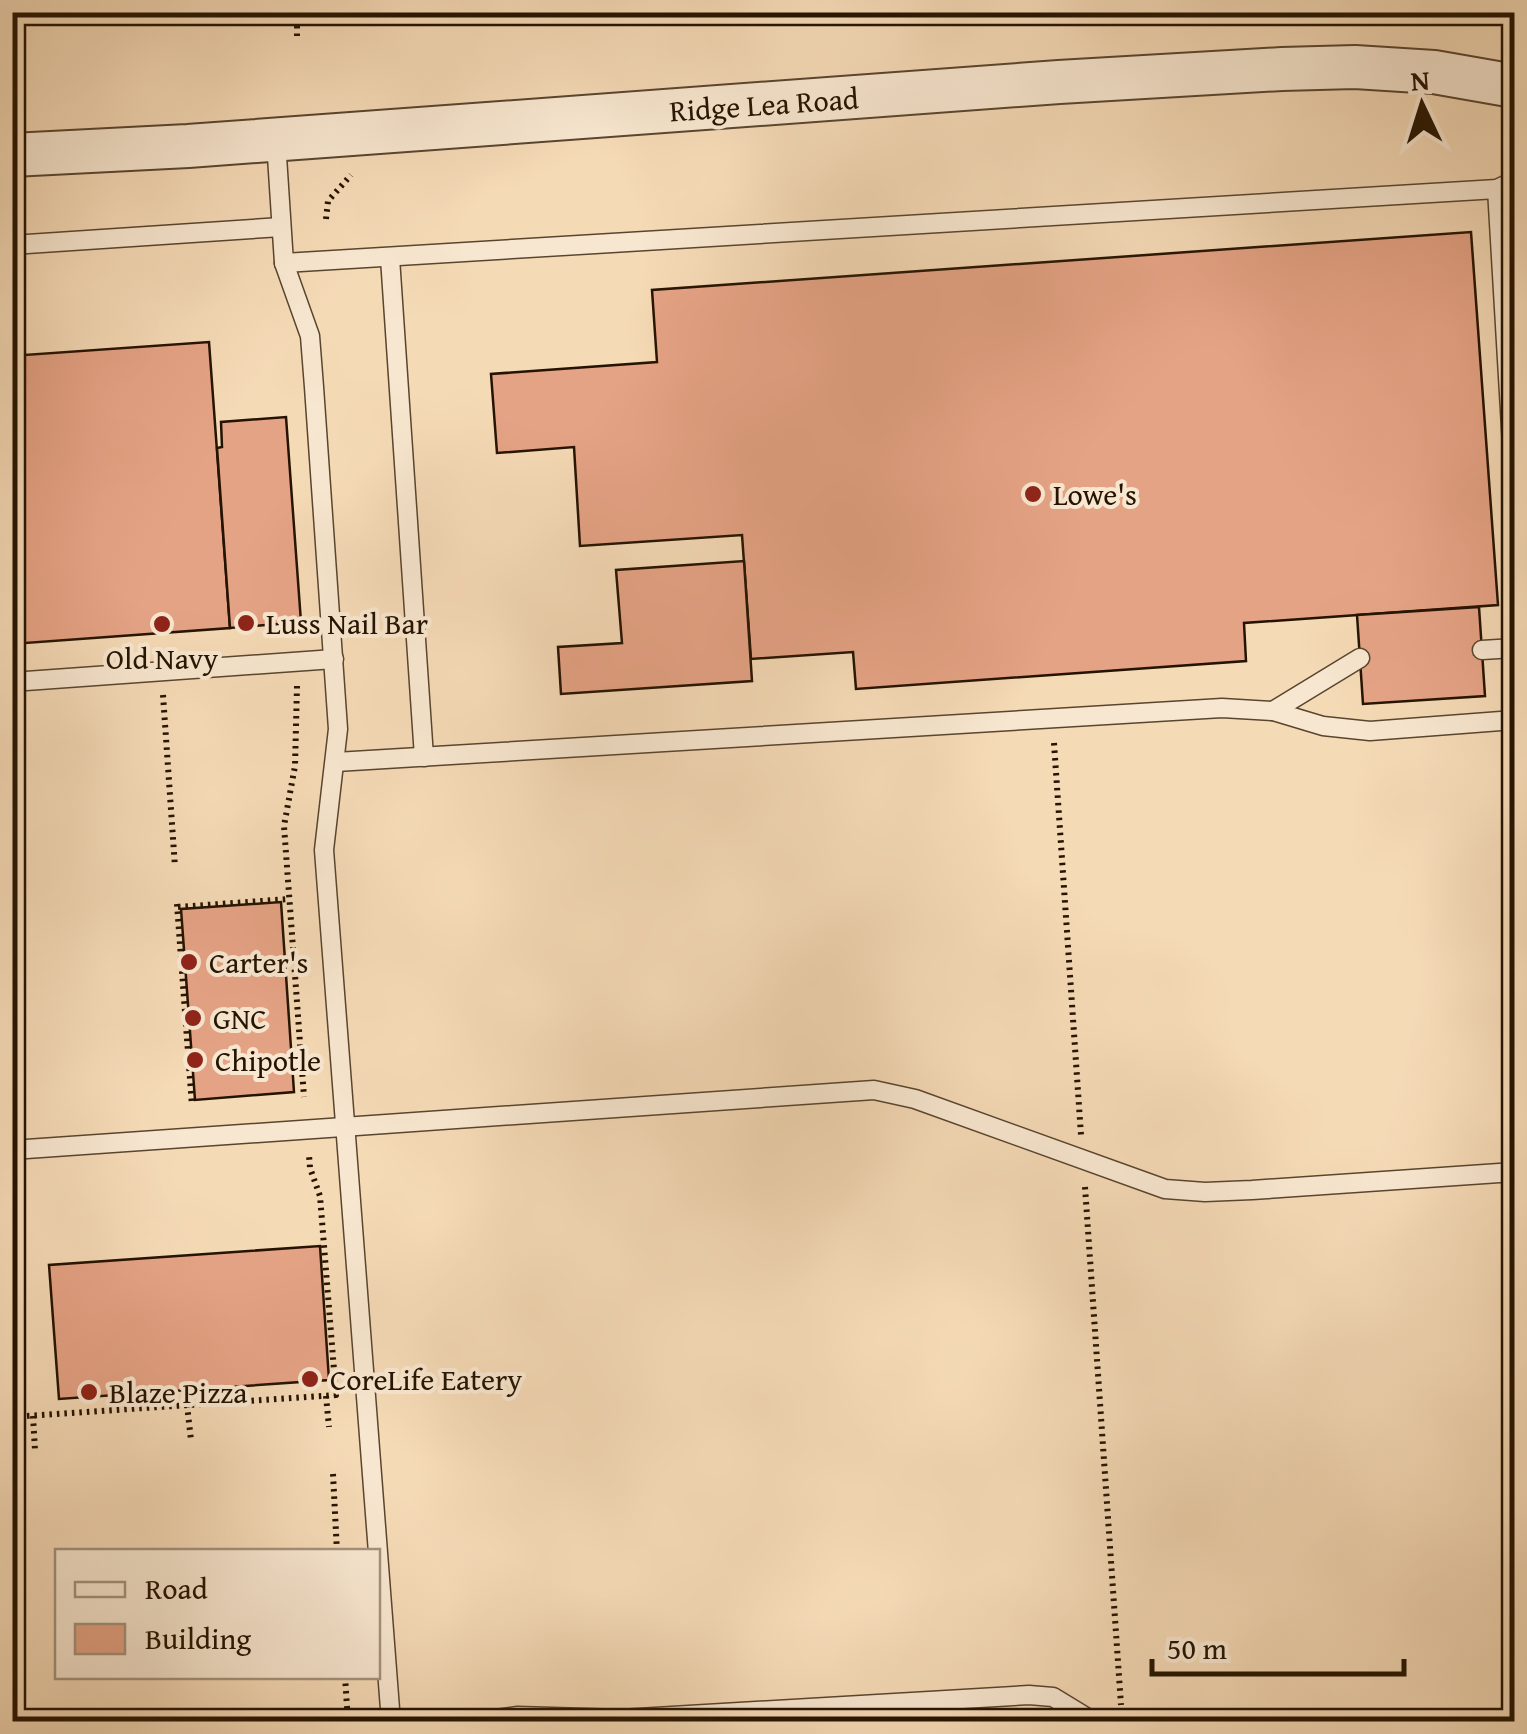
<svg xmlns="http://www.w3.org/2000/svg" width="1527" height="1734" viewBox="0 0 1527 1734" font-family="'Gentium Book Plus',serif">
<rect width="100%" height="100%" fill="#f5dab6"/>
<filter id="stains"><feTurbulence type="fractalNoise" baseFrequency=".002" numOctaves="4"/><feColorMatrix values="0 0 0 0 .2 0 0 0 0 .09 0 0 0 0 .02 0 0 0 .5 -.17"/></filter>
<radialGradient id="worn" r=".72"><stop offset=".6" stop-color="#630" stop-opacity="0"/><stop offset="1" stop-color="#630" stop-opacity=".3"/></radialGradient>
<!-- building -->
<g fill="#e5a385" stroke="#251301" stroke-width="2.5">
<path d="M1471,232L1498,605L1244,623L1246,661L856,689L853,652L751,659L742,535L580,546L574,447L497,453L491,374L657,362L652,290Z"/>
<path d="M12,271H18L25,355L209,342L230,628L12,644Z"/>
<path d="M286,417L301,622L230,628L217,448L222,447L221,422Z"/>
<path d="M744,561L752,681L561,694L558,647L622,643L616,570Z"/>
<path d="M1479,607L1485,696L1363,704L1357,615Z"/>
<path d="M281,902L294,1092L195,1100L181,909Z"/>
<path d="M320,1246L329,1380L59,1399L49,1265Z"/>
</g>
<g fill="none" stroke-linecap="round" stroke-linejoin="round">
<!-- service casing -->
<g stroke="#59452e" stroke-width="21">
<g id="service">
<path d="M276,141L284,263L310,336L314,387L338,729L324,850L391,1722"/>
<path d="M1497,189L1514,479"/>
<path d="M12,245L281,227"/>
<path d="M390,258L424,757"/>
<path d="M284,263L1497,189L1514,181"/>
<path d="M1482,650L1514,648"/>
<path d="M12,682L334,659"/>
<path d="M1273,711L1360,658"/>
<path d="M336,762L1222,708L1273,711L1323,726L1370,731L1514,720"/>
<path d="M12,1150L874,1090L915,1099L1165,1189L1205,1192L1252,1190L1514,1172"/>
<path d="M473,1722L518,1716L621,1719L1029,1695L1053,1697L1094,1722"/>
</g>
</g>
<!-- tertiary casing -->
<g stroke="#59452e" stroke-width="46">
<path id="tertiary" d="M12,155L188,146L1059,82L1282,69L1355,67L1434,72L1514,86"/>
</g>
<!-- path -->
<g stroke="#251301" stroke-width="6" stroke-dasharray="2.5 5" stroke-linecap="butt">
<path d="M297,36V12"/>
<path d="M12,70L19,69L14,12"/>
<path d="M326,219L328,201L351,175"/>
<path d="M297,686L295,766L284,826L304,1097"/>
<path d="M163,695L175,867"/>
<path d="M1054,743L1081,1135"/>
<path d="M177,904L192,1106"/>
<path d="M178,907L289,899"/>
<path d="M1085,1187L1121,1705"/>
<path d="M326,1396L329,1427"/>
<path d="M187,1405L191,1440"/>
<path d="M33,1416L35,1450"/>
<path d="M12,1417L336,1395L320,1196L310,1168L309,1155"/>
<path d="M333,1474L337,1552"/>
<path d="M345,1676L348,1722"/>
</g>
<!-- service -->
<use href="#service" stroke="#f8e7d0" stroke-width="18"/>
<!-- tertiary -->
<use href="#tertiary" stroke="#f8e7d0" stroke-width="42"/>
</g>
<!-- markers -->
<g fill="#8f2418" stroke="#f8e7d0" stroke-width="4">
<circle cx="1033" cy="494" r="10"/>
<circle cx="246" cy="623" r="10"/>
<circle cx="162" cy="624" r="10"/>
<circle cx="189" cy="962" r="10"/>
<circle cx="193" cy="1018" r="10"/>
<circle cx="195" cy="1060" r="10"/>
<circle cx="310" cy="1379" r="10"/>
<circle cx="89" cy="1392" r="10"/>
</g>
<g text-anchor="middle" dominant-baseline="central" stroke-width="8" stroke-linejoin="round" paint-order="stroke">
<!-- street labels -->
<g font-size="30" fill="#251301" stroke="#f8e7d0">
<text transform="translate(764 104) rotate(-4)">Ridge Lea Road</text>
</g>
<!-- poi labels -->
<g font-size="30" fill="#251301" stroke="#f8e7d0" text-anchor="start">
<text x="1053" y="494">Lowe's</text>
<text x="266" y="623">Luss Nail Bar</text>
<text x="162" y="658" text-anchor="middle">Old Navy</text>
<text x="209" y="962">Carter's</text>
<text x="213" y="1018">GNC</text>
<text x="215" y="1060">Chipotle</text>
<text x="330" y="1379">CoreLife Eatery</text>
<text x="109" y="1392">Blaze Pizza</text>
</g>
</g>
<!-- margin -->
<rect width="1527" height="1734" fill="none" stroke="#f5dab6" stroke-width="50"/>
<rect x="15" y="15" width="1497" height="1704" fill="none" stroke="#251301" stroke-width="5"/>
<rect x="25" y="25" width="1477" height="1684" fill="none" stroke="#251301" stroke-width="2.5"/>
<!-- legend -->
<rect x="55" y="1549" width="325" height="130" fill="#f8e7d0" stroke="#a4927d" stroke-width="2.5"/>
<rect x="75" y="1582" width="50" height="15" fill="#f8e7d0" stroke="#a4927d" stroke-width="2.5"/>
<text x="145" y="1599" font-size="30" fill="#251301">Road</text>
<rect x="75" y="1624" width="50" height="30" fill="#e5a385" stroke="#a4927d" stroke-width="2.5"/>
<text x="145" y="1649" font-size="30" fill="#251301">Building</text>
<!-- north arrow -->
<g transform="translate(1422 105) rotate(356)" stroke="#f8e7d0" stroke-width="8" paint-order="stroke">
<path d="M0-8L18 38L0 25L-18 38Z" fill="#251301"/>
<text y="-15" font-size="28" font-weight="bold" text-anchor="middle" fill="#251301">N</text>
</g>
<!-- scale -->
<path d="M1152 1659v15h252v-15" fill="none" stroke="#251301" stroke-width="5"/>
<text x="1167" y="1659" font-size="30" fill="#251301" stroke="#f8e7d0" stroke-width="8" paint-order="stroke">50 m</text>
<rect width="100%" height="100%" filter="url(#stains)"/>
<rect width="100%" height="100%" fill="url(#worn)"/>
</svg>
